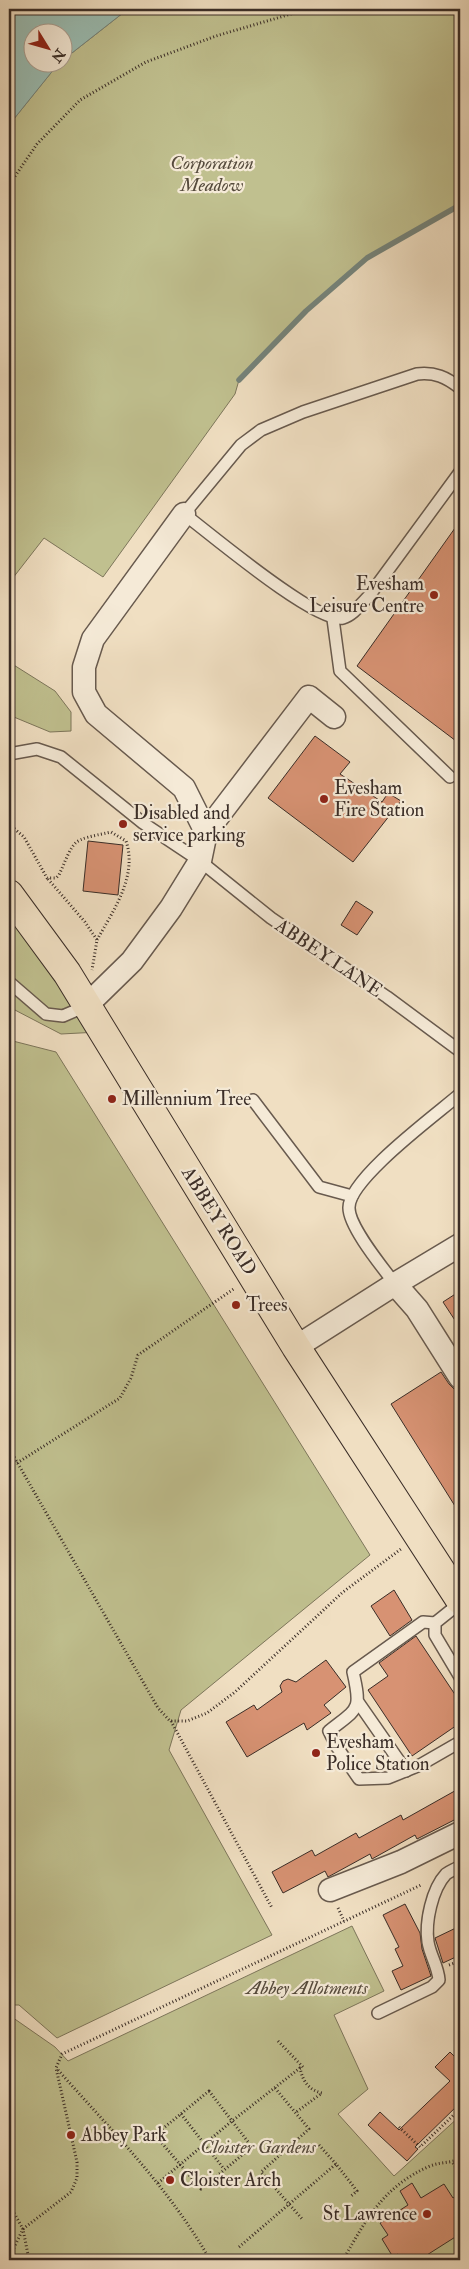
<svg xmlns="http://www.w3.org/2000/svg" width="469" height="2269" viewBox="0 0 469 2269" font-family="'IM FELL Double Pica',serif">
<rect width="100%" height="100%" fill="#f0dfc2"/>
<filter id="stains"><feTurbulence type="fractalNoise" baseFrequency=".004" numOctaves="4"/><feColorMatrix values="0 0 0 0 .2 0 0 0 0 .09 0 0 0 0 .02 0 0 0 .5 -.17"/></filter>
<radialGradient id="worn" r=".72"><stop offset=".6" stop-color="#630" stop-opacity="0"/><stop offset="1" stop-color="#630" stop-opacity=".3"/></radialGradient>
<!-- green -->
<g fill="#c0c08f" stroke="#7d765b">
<path d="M128,9H460V205L367,258L306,311L239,380L235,394L103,577L44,538L9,583V125L58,64L62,62L63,60Z"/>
<path d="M9,662L55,691L71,712V731L50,732L9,715Z"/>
<path d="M9,899L99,1032L61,1034L13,1009L9,1004Z"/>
<path d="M9,1040L56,1052L370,1555L181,1710L169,1750L272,1935L57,2038L19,2005H9Z"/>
<path d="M352,1926L384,1991L334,2015L368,2089L338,2114L394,2176L460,2116V2260H9V2015L55,2047L68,2061Z"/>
</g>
<!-- water -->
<path fill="#9abdb3" stroke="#74837b" d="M9,9H128L63,60L62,32H32V62L59,63L9,125Z"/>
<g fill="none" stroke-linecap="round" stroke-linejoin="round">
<!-- stream -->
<path stroke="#74837b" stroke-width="5.5" d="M239,380L306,311L367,258L460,205"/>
</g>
<!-- building -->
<g fill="#d79273" stroke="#3a2d27">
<path d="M460,521V744L357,666Z"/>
<path d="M315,736L350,762L340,774L382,802L388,793L401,801L353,862L268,798Z"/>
<path d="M88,841L123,845L118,895L83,891Z"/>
<path d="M356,901L373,912L357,935L341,925Z"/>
<path d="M460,1291V1328L443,1302Z"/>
<path d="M441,1372L449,1384L460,1395V1514L391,1404Z"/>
<path d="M394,1590L412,1620L390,1636L371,1606Z"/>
<path d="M416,1636L460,1702V1723L412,1756L368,1690L388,1676L379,1663Z"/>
<path d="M326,1660L346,1687L324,1705L331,1713L307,1730L304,1723L247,1757L226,1722L254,1705L257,1710L282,1692L280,1686L283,1681L288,1679L296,1682Z"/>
<path d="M460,1788V1817L417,1839L415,1835L372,1859L370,1854L328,1877L325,1871L283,1893L272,1872L312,1850L315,1856L356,1833L359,1838L401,1815L403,1820Z"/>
<path d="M405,1904L420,1933L422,1949L431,1976L401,1990L392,1971L403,1966L395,1949L399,1947L383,1915Z"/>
<path d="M460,1926V1955L443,1963L435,1938Z"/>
<path d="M450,2052L460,2062V2103L415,2147L418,2149L407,2161L368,2125L380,2112L399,2130L450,2081L435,2067Z"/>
<path d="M412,2183L421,2198L444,2184L453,2198L460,2193V2234L419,2260H402L398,2254L393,2257L382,2239L388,2235L380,2223L408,2205L400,2191Z"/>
</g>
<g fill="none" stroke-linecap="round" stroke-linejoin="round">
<!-- lane casing -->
<g stroke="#685a4e" stroke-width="14">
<g id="lane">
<path d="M460,388C446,377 435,372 417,374L303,412L261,430L241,445L184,514C208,532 318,625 343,618C353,615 361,604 369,596L460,472"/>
<path d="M333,619L340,671L450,777"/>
<path d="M9,754L37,749L61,757L143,823L200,861L271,918L387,997L460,1051"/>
<path d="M9,982L46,1014L63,1016L86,1006"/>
<path d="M253,1100L319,1187L352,1196"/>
<path d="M395,1284C383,1268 349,1227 349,1208C348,1179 437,1114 460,1094"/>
<path d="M460,1603L435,1623V1635L460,1677"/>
<path d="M435,1623L423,1622L353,1672C362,1711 358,1708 329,1731L337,1747L359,1779L388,1778L420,1765L460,1742"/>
<path d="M358,1702L406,1771"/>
<path d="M378,2013L432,1987L439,1980C438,1966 430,1955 428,1942C425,1922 432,1889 446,1874C450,1871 456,1869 460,1866"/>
</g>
</g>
<!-- street casing -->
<g stroke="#685a4e" stroke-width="25">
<g id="street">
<path d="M206,832L309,697L334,717"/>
<path d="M86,1006L132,961L171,908L200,861L206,832L184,788L96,714L84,692V667L93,639L184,514"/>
<path d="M395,1284L417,1309L460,1377"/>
<path d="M296,1347L395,1284L460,1245"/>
<path d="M330,1890L401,1862L460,1833"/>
</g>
</g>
<!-- primary casing -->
<g stroke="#3a2d27" stroke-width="30">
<path id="primary" d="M9,894L67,973L296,1347L460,1600"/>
</g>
<!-- path -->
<g stroke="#3a2d27" stroke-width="3" stroke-dasharray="1 2.5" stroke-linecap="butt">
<path d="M9,185L37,144L80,100L146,62L216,36L308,9"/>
<path d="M9,824L24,837L47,878H56L59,875C76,837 70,841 111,832L126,841C138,876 113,911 97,940"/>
<path d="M48,879L85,922L97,940L92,970"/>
<path d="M9,1448L158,1708L170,1721H187L207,1713L235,1692L343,1592L401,1549"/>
<path d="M17,1463L120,1398L131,1378L138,1355L235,1288"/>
<path d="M171,1721L272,1908"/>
<path d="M338,1908L344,1921"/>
<path d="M449,1965L460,1961"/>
<path d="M278,2041L303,2067L300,2068C303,2082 309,2090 322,2093L295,2113"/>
<path d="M58,2070C112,2131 170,2189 210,2260"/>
<path d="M275,2088L309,2129L261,2172L303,2220"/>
<path d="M209,2091L252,2147L201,2189L155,2135Z"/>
<path d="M181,2114L224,2169"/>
<path d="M399,2127L420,2147L460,2109"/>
<path d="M319,2145L336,2164"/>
<path d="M453,2163L460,2174"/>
<path d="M158,2183L232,2121L300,2068"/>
<path d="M9,2204L23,2229L9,2258"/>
<path d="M239,2247L336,2164L357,2191L350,2197"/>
<path d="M29,2260L23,2229L71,2192L77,2178V2162L56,2068L62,2054L421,1885"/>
<path d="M343,2260C367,2218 384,2186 430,2166C440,2162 451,2163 460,2159"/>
</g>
<!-- lane -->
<use href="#lane" stroke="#f5ead7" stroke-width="11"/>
<!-- street -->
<use href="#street" stroke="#f5ead7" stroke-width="22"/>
<!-- primary -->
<use href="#primary" stroke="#f0dfc2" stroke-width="28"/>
</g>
<!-- markers -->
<g fill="#8f2418" stroke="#f5ead7" stroke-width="2">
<circle cx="434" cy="595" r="5"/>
<circle cx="324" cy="799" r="5"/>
<circle cx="123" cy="824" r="5"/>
<circle cx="112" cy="1099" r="5"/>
<circle cx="236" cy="1305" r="5"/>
<circle cx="316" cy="1753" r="5"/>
<circle cx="71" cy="2135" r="5"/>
<circle cx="170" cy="2180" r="5"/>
<circle cx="427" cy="2214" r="5"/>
</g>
<g text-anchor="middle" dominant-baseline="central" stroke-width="4.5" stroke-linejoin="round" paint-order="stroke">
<!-- park labels -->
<g font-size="19" font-style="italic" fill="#554a3c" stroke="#f5ead7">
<text x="212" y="163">Corporation<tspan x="212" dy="22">Meadow</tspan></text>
<text x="307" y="1988">Abbey Allotments</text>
<text x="258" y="2147">Cloister Gardens</text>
</g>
<!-- poi labels -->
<g font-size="19" fill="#3a2d27" stroke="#f5ead7" text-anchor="start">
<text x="424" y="584" text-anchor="end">Evesham<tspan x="424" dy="22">Leisure Centre</tspan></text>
<text x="334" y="788">Evesham<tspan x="334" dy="22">Fire Station</tspan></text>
<text x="133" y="813">Disabled and<tspan x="133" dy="22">service parking</tspan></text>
<text x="122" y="1099">Millennium Tree</text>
<text x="246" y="1305">Trees</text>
<text x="326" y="1742">Evesham<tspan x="326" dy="22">Police Station</tspan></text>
<text x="81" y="2135">Abbey Park</text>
<text x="180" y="2180">Cloister Arch</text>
<text x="417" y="2214" text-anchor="end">St Lawrence</text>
</g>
<!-- street labels -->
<g font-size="19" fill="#3a2d27" stroke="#f5ead7">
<text transform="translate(329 958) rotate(34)">ABBEY LANE</text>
<text transform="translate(219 1221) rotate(58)">ABBEY ROAD</text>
</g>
</g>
<!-- margin -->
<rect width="469" height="2269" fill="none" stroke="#f0dfc2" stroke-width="30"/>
<rect x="10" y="10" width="449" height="2249" fill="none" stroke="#3a2d27" stroke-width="2.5"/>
<rect x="15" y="15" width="439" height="2239" fill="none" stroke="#3a2d27"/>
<!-- north arrow -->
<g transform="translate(48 48) rotate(127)"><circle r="24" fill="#f5ead7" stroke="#aa9e91"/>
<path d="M0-4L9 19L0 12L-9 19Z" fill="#8f2418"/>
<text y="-8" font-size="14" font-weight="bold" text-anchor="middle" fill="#3a2d27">N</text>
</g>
<rect width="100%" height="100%" filter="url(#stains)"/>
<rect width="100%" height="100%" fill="url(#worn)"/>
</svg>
